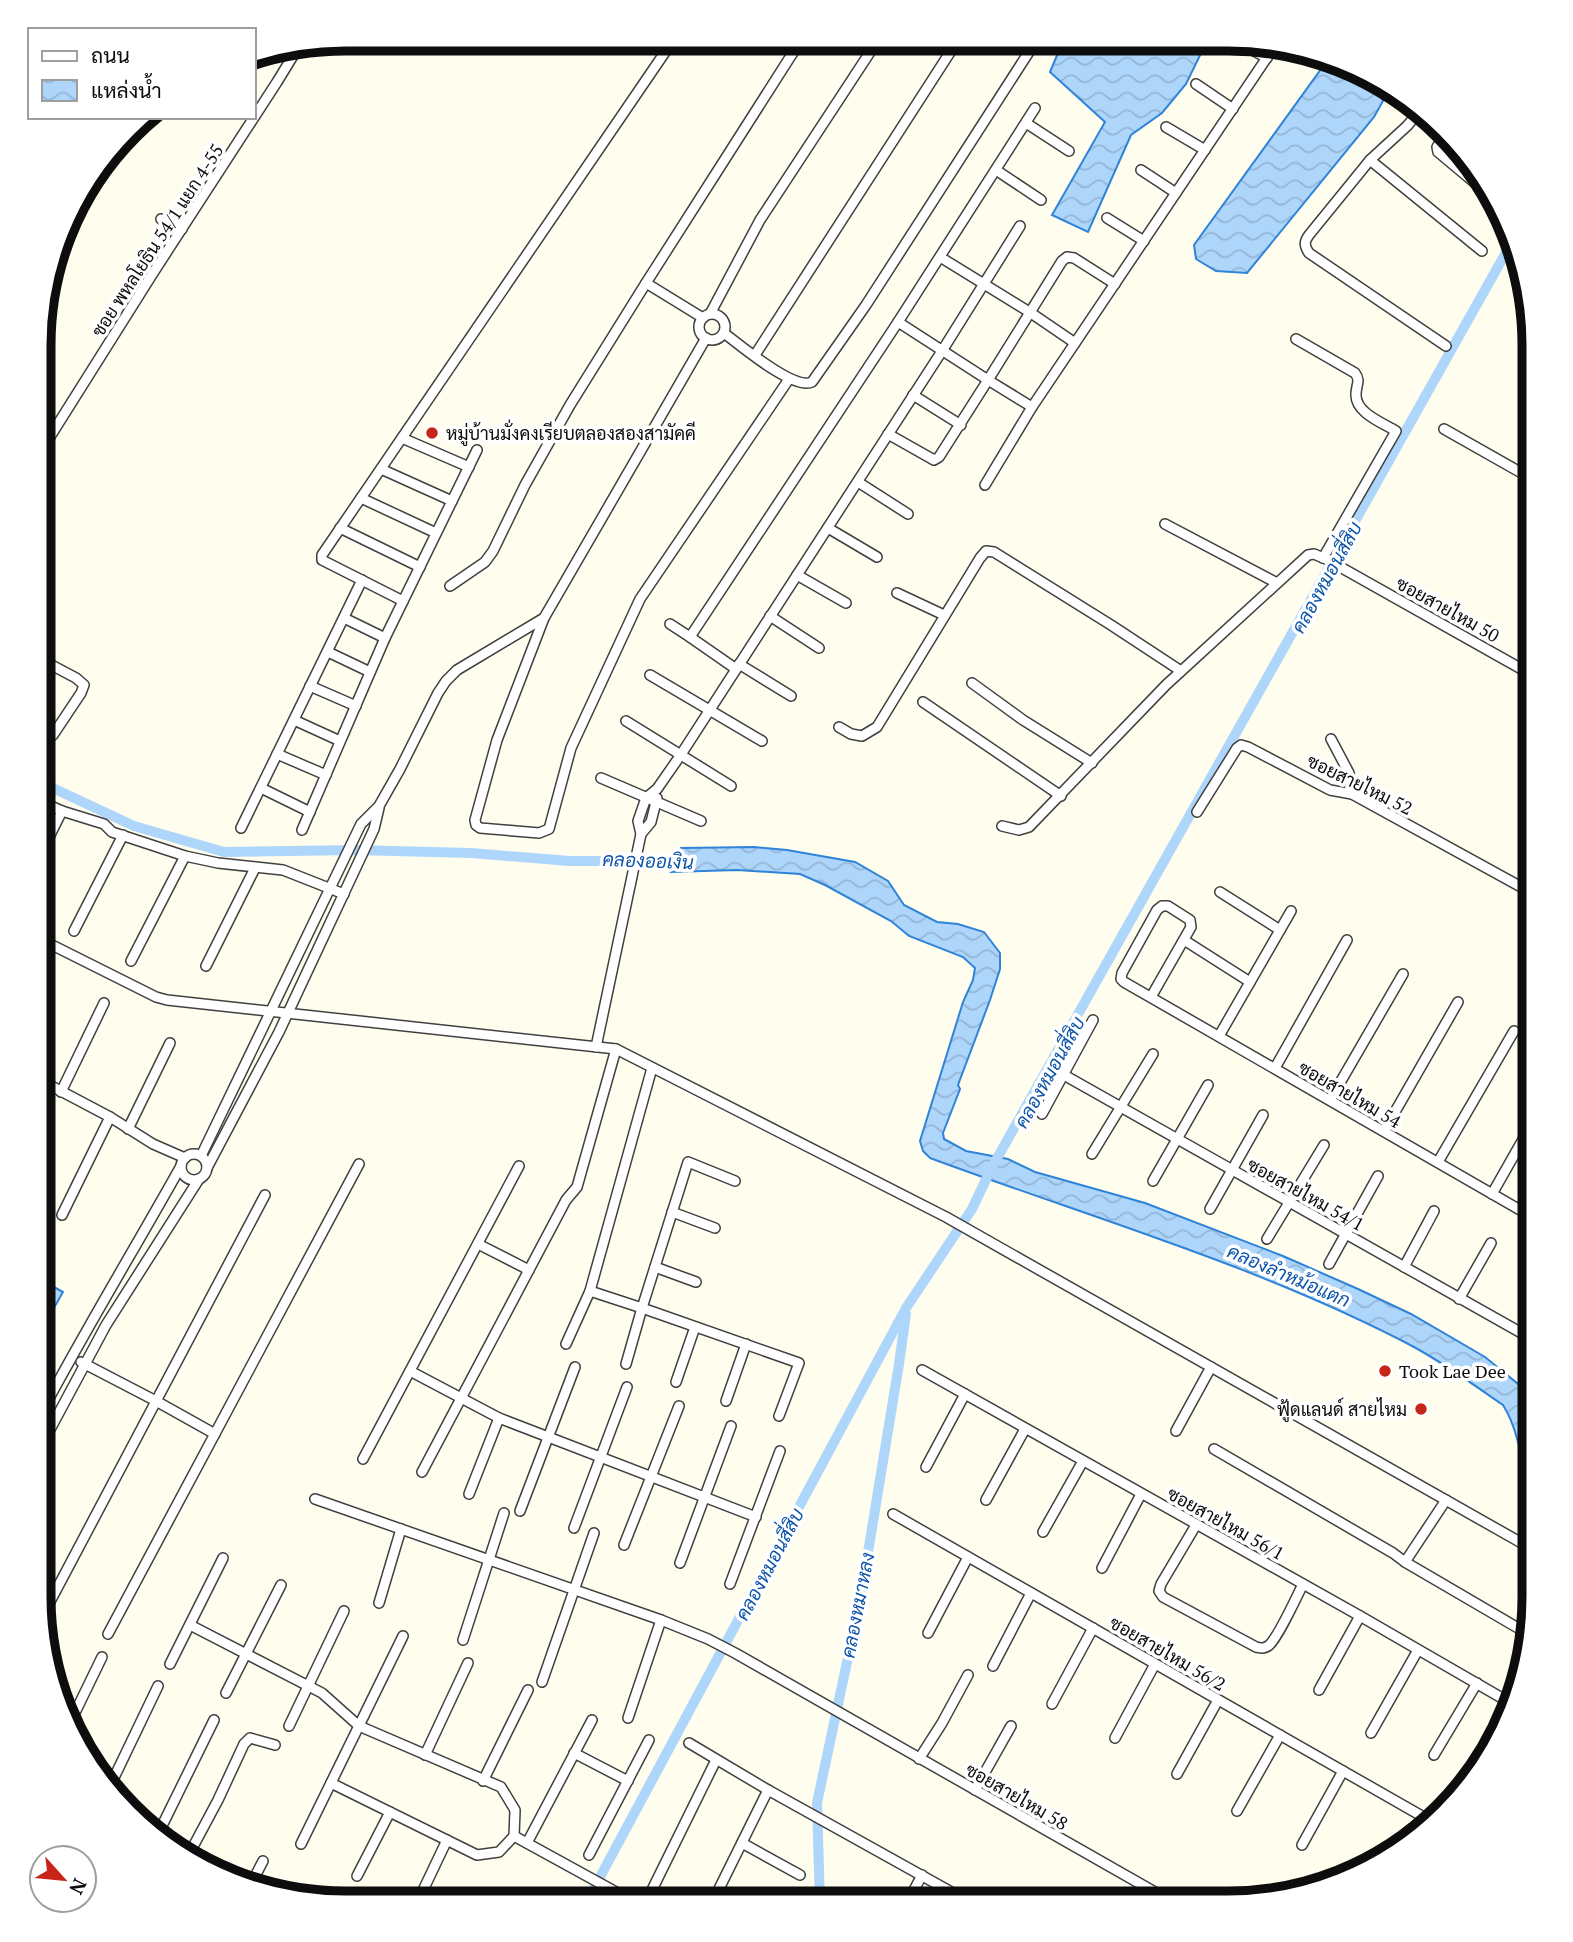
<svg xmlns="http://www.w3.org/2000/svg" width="1573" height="1942" viewBox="0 0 1573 1942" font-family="'PT Serif',Sarabun,serif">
<defs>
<pattern id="water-waves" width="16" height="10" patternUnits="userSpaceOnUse" patternTransform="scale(1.75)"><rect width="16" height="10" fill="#aed6fb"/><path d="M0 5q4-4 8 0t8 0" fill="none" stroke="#94b6d6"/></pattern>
</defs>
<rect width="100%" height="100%" fill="#fffdee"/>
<!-- water -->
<g fill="url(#water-waves)" stroke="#2f83d8" stroke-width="2">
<path d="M1063,41H1207L1186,84L1162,113L1131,135L1088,232L1052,215L1105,122L1050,72Z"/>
<path d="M1328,64L1375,81L1383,101L1374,117L1247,273L1216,271L1196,259L1194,245L1324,65Z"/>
<path d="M754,847L787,850L855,862L888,881L904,905L937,922L958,924L984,932L1000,953V969L990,1000L958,1085L960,1089L943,1133L944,1139L966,1151L1008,1159L1035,1172L1145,1203L1283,1256L1358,1289L1411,1314L1485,1357L1528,1392L1534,1400V1516C1523,1480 1523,1437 1503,1405C1474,1385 1445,1364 1414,1347C1260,1266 1092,1218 930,1158L923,1151L920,1141L963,1002L973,980L975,968L963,957L909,936L891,921L825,885L800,874L737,870L671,872L681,848Z"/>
<path d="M39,1279L63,1292L54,1308L39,1300Z"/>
</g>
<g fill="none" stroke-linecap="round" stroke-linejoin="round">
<!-- canal -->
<g stroke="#aed6fb" stroke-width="10">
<path d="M40,782L134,826L224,852L355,850L471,853L570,861H688"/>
<path d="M586,1903L906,1308L972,1209L991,1169L1513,240"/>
<path d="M820,1903L817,1803L860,1601L899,1364L906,1314"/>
</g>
<!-- street casing -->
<g stroke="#404040" stroke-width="12">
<g id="street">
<path d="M1236,41L1267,58"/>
<path d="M1196,84L1233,109"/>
<path d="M1419,112L1407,126L1370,160L1482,251"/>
<path d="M1026,123L1069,151"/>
<path d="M1166,127L1205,150"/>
<path d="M1443,138L1437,147L1438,152L1487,193"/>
<path d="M1370,160L1309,235C1304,242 1304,245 1309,253L1446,346"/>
<path d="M996,170L1041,200"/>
<path d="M1141,170L1176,193"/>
<path d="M1107,218L1144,241"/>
<path d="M161,219L182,229"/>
<path d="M940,257L1031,313L1075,343"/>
<path d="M1520,270L1525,273"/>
<path d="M646,283L801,40"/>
<path d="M710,314L760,220L878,40"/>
<circle cx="712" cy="327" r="13"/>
<path d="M898,322L1035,108"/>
<path d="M724,333C740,345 794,391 812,382L866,305L1036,41"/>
<path d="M1296,339L1355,373C1361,381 1356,385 1356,394C1355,413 1383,423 1396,431L1323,558"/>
<path d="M755,355L958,40"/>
<path d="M913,395L961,425"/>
<path d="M1032,407L988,380L1062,261L1067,257L1074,258L1115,284"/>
<path d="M1444,429L1534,480"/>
<path d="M402,438L469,467"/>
<path d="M41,451L153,273L277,82L299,46"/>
<path d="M381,469L452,501"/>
<path d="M858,482L908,514"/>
<path d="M985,485L1032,407L1276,44"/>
<path d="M361,498L436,533"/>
<path d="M1165,524L1277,583"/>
<path d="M340,528L420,567"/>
<path d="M828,528L877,557"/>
<path d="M797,575L846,603"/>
<path d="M450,586L485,562L493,551L525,485L570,405L646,283L703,318"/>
<path d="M897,593L944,615"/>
<path d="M403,601L322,560V555L674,39"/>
<path d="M770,616L819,648"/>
<path d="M344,618L385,638"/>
<path d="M544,618L497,740L475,820L476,825L480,828L539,833L549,829L571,748L640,599L789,379"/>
<path d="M670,624L690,637"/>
<path d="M328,652L370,672"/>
<path d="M739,664L791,696"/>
<path d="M736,669L690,637L898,322L988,380L939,457L934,460L888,434"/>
<path d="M650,675L762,741"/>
<path d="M972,683L1023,720L1092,763"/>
<path d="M310,686L356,706"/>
<path d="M923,702L1061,796"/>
<path d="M294,720L340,741"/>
<path d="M626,721L731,786"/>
<path d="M839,727L851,734L862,736L877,727L980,558L986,551L994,552L1111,625L1181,671"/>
<path d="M1331,739L1349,773L1352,794"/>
<path d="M40,741L53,735L81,693L84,685L76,678L40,659"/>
<path d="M277,754L326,775"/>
<path d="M601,778L701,821"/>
<path d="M261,788L310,812"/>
<path d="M40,801L62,811L104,824L112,832L185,856L218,863L283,870L344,894"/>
<path d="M1197,812L1237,748L1241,745L1248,747L1330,790L1352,794L1534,894"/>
<path d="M1002,826L1019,830L1029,827L1166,685L1308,555L1314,554L1326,559L1534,676"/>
<path d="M241,828L362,580"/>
<path d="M302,830L385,638L477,450"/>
<path d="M641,834L651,822L657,798"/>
<path d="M40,855L62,811"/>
<path d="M1528,862L1534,865"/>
<path d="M1220,892L1280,930"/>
<path d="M74,931L123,835"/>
<path d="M40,939L156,997L167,1000L616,1049L946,1217L1534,1550"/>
<path d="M1184,940L1250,982"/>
<path d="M131,961L185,856"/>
<path d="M206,966L255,868"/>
<path d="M1151,997L1191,927L1190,920L1168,906H1162L1157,910L1122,973L1121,979L1124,982L1534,1218"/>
<path d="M1219,1036L1291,911"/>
<path d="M596,1047L641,834L638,821L646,798L657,789L680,756L942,351L1020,226"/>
<path d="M1275,1068L1347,940"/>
<path d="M1064,1075L1534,1340"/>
<path d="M40,1080L110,1117L153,1144L185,1158"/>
<path d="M61,1092L104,1003"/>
<path d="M1330,1100L1403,974"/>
<path d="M1042,1114L1093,1020"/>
<path d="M128,1129L170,1043"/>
<path d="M1384,1131L1458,1002"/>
<path d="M1092,1154L1153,1054"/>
<circle cx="194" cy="1167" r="13"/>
<path d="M201,1156L361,824L379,806L400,769L438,693L446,681L457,670L544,618L706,338"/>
<path d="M1438,1162L1514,1031"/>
<path d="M207,1168L279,1032L374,829L379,808"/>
<path d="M1153,1181L1208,1085"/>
<path d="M1492,1194L1534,1120"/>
<path d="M1210,1209L1263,1115"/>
<path d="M672,1212L715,1228"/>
<path d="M62,1215L110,1117"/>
<path d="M1267,1239L1324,1145"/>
<path d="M478,1244L529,1270"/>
<path d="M1329,1264L1378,1176"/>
<path d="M655,1267L696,1282"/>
<path d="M1404,1267L1434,1211"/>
<path d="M590,1291L642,1308L688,1162L735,1181"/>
<path d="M1459,1299L1491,1243"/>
<path d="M566,1344L590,1291L652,1068"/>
<path d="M81,1362L156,1401L215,1434"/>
<path d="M626,1364L642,1308L799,1363L779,1416"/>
<path d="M922,1370L1360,1616L1514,1705"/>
<path d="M410,1371L499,1418L756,1517"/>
<path d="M676,1382L695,1327"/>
<path d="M726,1401L746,1344"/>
<path d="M39,1417C84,1332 134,1250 181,1166"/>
<path d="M1176,1431L1211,1367"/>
<path d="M1214,1449L1393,1553L1405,1562L1446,1500"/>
<path d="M39,1450L106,1325L199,1179"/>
<path d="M363,1459L519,1166"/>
<path d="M926,1467L965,1394"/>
<path d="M422,1472L566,1200L577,1187L616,1049"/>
<path d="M469,1494L499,1418"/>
<path d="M315,1499L661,1620L708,1639L735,1653L1174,1903"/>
<path d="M986,1500L1025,1429"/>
<path d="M520,1511L575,1367"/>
<path d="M893,1514L1427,1819"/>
<path d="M1196,1525L1161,1584L1159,1591L1163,1597L1256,1647C1261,1648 1263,1649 1268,1646C1277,1640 1297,1596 1303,1584"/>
<path d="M574,1528L627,1387"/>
<path d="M1043,1532L1083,1461"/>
<path d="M624,1545L679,1406"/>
<path d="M1405,1562L1530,1635"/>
<path d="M680,1563L731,1426"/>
<path d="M1102,1568L1141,1494"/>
<path d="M730,1584L780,1451"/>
<path d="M379,1603L401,1529"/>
<path d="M43,1615L265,1195"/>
<path d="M190,1625L322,1693L359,1726L501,1787L515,1810L514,1836L499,1852L477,1855L331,1783"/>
<path d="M928,1633L968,1557"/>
<path d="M108,1634L359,1164"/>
<path d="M463,1640L504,1513"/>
<path d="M170,1664L223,1558"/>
<path d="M993,1666L1031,1593"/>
<path d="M542,1682L594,1533"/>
<path d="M1319,1690L1360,1616"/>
<path d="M226,1693L281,1585"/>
<path d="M1052,1704L1093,1628"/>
<path d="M628,1718L661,1620"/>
<path d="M69,1725L102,1657"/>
<path d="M289,1726L344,1611"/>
<path d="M1371,1733L1418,1650"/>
<path d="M1115,1738L1155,1664"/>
<path d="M689,1743L768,1790L971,1903"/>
<path d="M574,1753L628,1781"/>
<path d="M425,1755L468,1663"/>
<path d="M1434,1755L1477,1683"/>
<path d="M919,1759L942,1723L968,1675"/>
<path d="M1177,1774L1218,1700"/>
<path d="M483,1781L528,1690"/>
<path d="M111,1784L158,1686"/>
<path d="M975,1790L1011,1726"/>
<path d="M1237,1811L1280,1735"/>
<path d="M158,1834L214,1720"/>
<path d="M514,1836L636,1903"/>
<path d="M527,1843L592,1720"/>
<path d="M742,1843L800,1875"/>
<path d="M301,1844L403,1636"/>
<path d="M1302,1845L1343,1771"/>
<path d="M189,1855L217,1868"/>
<path d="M589,1855L649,1740"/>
<path d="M187,1858L218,1800L244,1744L250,1738L275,1745"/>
<path d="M357,1876L390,1812"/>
<path d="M249,1888L263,1861"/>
<path d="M650,1894L716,1760"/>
<path d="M417,1903L447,1840"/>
<path d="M482,1903L484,1898"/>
<path d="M712,1903L768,1790"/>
<path d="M907,1903L922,1875"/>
</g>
</g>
<!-- street -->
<use href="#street" stroke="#fff" stroke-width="9"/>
</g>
<!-- markers -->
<g fill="#c8241a" stroke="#fff" stroke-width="2.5">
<circle cx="432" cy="433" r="7"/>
<circle cx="1385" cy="1371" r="7"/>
<circle cx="1421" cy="1409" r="7"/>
</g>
<g text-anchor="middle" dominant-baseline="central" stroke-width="7" stroke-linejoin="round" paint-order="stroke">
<!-- street labels -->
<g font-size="18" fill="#0d0d0d" stroke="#fff">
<text transform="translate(157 240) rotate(-57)">ซอย พหลโยธิน 54/1 แยก 4-55</text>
<text transform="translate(1448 609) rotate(29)">ซอยสายไหม 50</text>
<text transform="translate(1360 784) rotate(26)">ซอยสายไหม 52</text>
<text transform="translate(1350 1094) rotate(30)">ซอยสายไหม 54</text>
<text transform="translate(1306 1194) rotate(29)">ซอยสายไหม 54/1</text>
<text transform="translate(1226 1523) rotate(29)">ซอยสายไหม 56/1</text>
<text transform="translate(1168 1653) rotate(30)">ซอยสายไหม 56/2</text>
<text transform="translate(1017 1796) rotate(30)">ซอยสายไหม 58</text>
</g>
<!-- poi labels -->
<g font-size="18" fill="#0d0d0d" stroke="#fff" text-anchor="start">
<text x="446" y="433">หมู่บ้านมั่งคงเรียบตลองสองสามัคคี</text>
<text x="1399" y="1371">Took Lae Dee</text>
<text x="1407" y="1409" text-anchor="end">ฟู้ดแลนด์ สายไหม</text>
</g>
<!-- water labels -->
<g font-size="19" font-style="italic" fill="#0d54a9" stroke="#fff">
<text transform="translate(1326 577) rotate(-61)">คลองหมอนสี่สิบ</text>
<text transform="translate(648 860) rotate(2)">คลองออเงิน</text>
<text transform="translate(1049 1072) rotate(-61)">คลองหมอนสี่สิบ</text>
<text transform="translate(1289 1275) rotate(23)">คลองลำหม้อแตก</text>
<text transform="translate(769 1564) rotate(-62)">คลองหมอนสี่สิบ</text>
<text transform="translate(857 1605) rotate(-79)">คลองหมาหลง</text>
</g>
</g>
<!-- crop -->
<path d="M0 0H1573V1942H0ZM345 51H1228A294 294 0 0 1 1522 345V1597A294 294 0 0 1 1228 1891H345A294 294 0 0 1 51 1597V345A294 294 0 0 1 345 51Z" fill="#fff" fill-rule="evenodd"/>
<path fill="none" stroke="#0d0d0d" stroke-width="9" d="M345 51H1228A294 294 0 0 1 1522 345V1597A294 294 0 0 1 1228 1891H345A294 294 0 0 1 51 1597V345A294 294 0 0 1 345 51Z"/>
<!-- legend -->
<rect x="28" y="28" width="228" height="91" fill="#ffffff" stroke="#9e9e9e" stroke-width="2"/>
<rect x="42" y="51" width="35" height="10" fill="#ffffff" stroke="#9e9e9e" stroke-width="2"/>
<text x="91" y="63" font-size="21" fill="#0d0d0d">ถนน</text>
<rect x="42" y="80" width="35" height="21" fill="url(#water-waves)" stroke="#9e9e9e" stroke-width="2"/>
<text x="91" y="98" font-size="21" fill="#0d0d0d">แหล่งน้ำ</text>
<!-- north arrow -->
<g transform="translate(63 1879) rotate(117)"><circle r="33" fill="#ffffff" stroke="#9e9e9e" stroke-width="2"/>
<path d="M0-5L12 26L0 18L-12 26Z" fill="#c8241a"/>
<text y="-10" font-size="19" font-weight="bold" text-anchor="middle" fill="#0d0d0d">N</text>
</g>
</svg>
